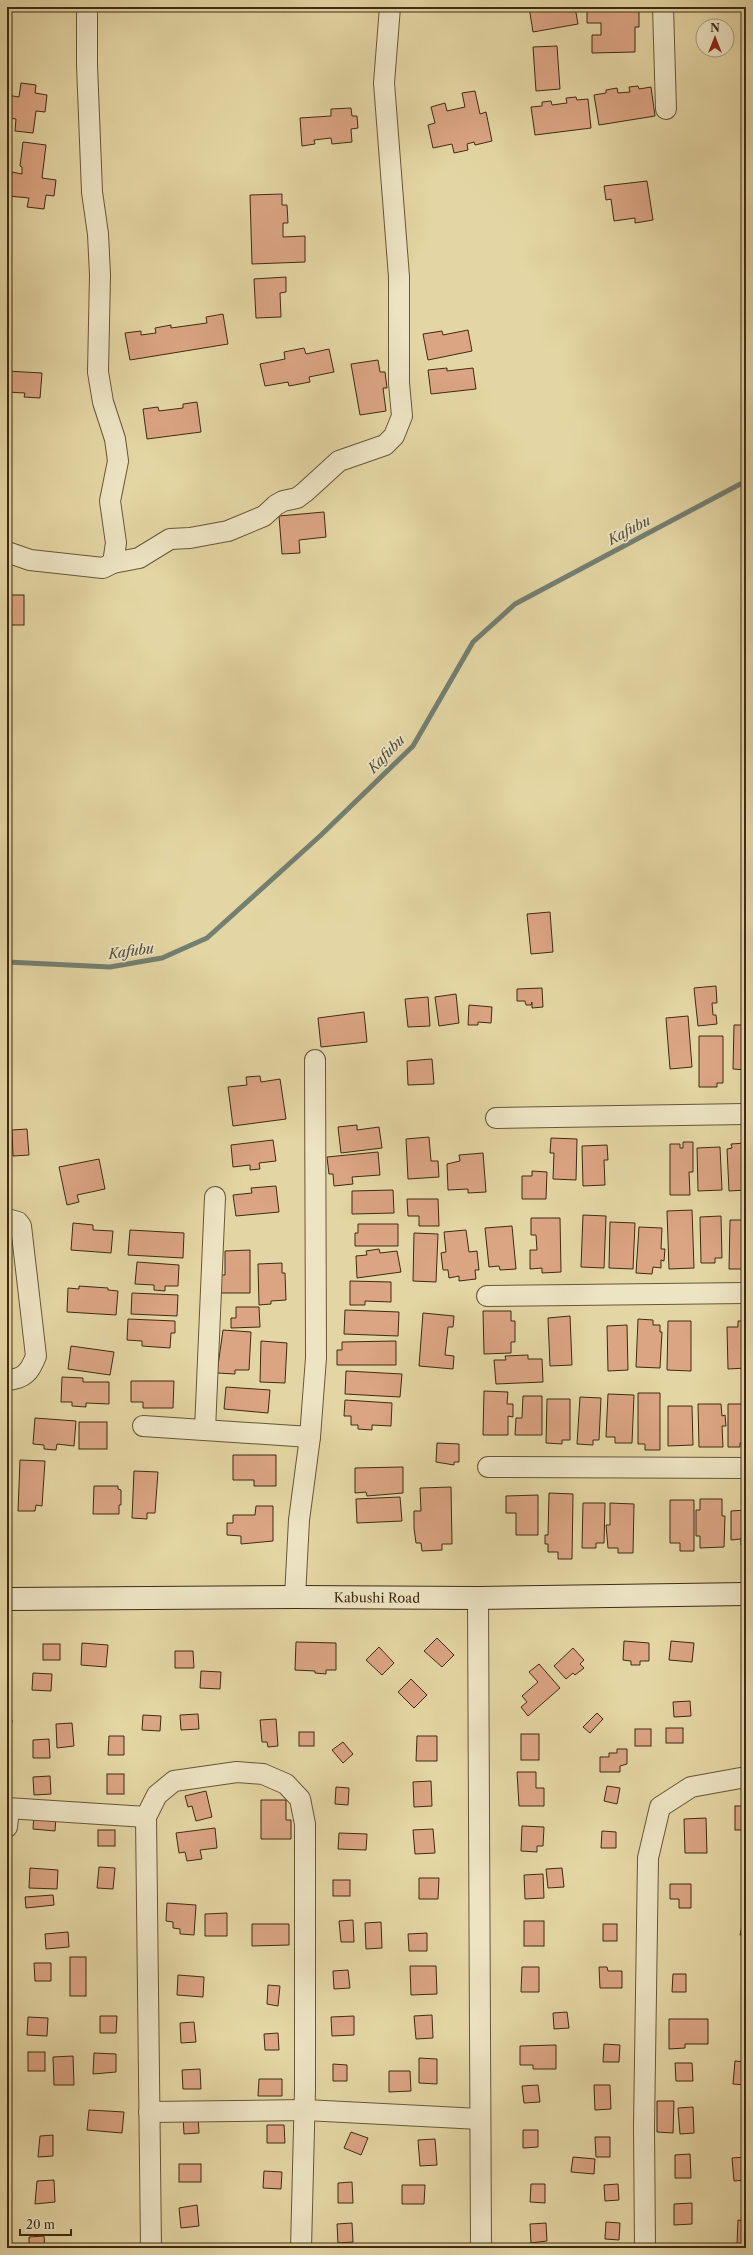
<svg xmlns="http://www.w3.org/2000/svg" width="753" height="2255" viewBox="0 0 753 2255" font-family="'Libre Caslon Text',serif">
<rect width="100%" height="100%" fill="#e4d6a4"/>
<filter id="stains"><feTurbulence type="fractalNoise" baseFrequency=".005" numOctaves="4"/><feColorMatrix values="0 0 0 0 .2 0 0 0 0 .09 0 0 0 0 .02 0 0 0 .5 -.17"/></filter>
<radialGradient id="worn" r=".72"><stop offset=".6" stop-color="#630" stop-opacity="0"/><stop offset="1" stop-color="#630" stop-opacity=".3"/></radialGradient>
<g fill="none" stroke-linecap="round" stroke-linejoin="round">
<!-- stream -->
<path stroke="#737f71" stroke-width="5" d="M7,962L110,967L162,958L207,938L320,836L413,746L473,642L515,604L746,481"/>
</g>
<!-- building -->
<g fill="#dba483" stroke="#3e2b13">
<path d="M529,7H575L578,24L533,32Z"/>
<path d="M587,7H639V27H635V52L592,53V35H601V23H587Z"/>
<path d="M557,46L560,89L536,91L533,47Z"/>
<path d="M21,83L36,85L35,93L47,95L45,112L36,111L33,133L15,131L16,119L10,118L9,126H7V95L19,97Z"/>
<path d="M638,86L639,89L651,87L655,116L599,125L594,95L606,93V90L617,88L618,93L630,92L629,87Z"/>
<path d="M475,91L480,114L486,112L492,141L475,145L474,142L467,144L468,150L454,153L452,144L433,148L428,125L435,123L431,107L445,103L447,111L465,107L462,93Z"/>
<path d="M576,97L577,100L588,99L591,128L535,135L531,107L542,106V102L551,101L552,105L567,103L566,98Z"/>
<path d="M351,108L352,116H357L358,128L351,129L352,142L332,144L331,138L314,140L315,144L302,146L300,118L331,116V109Z"/>
<path d="M23,142L46,145L42,178L56,180L54,196L46,195L44,209L27,207L29,198L9,196L12,172L22,174V167L20,166Z"/>
<path d="M647,181L653,220L635,223V218L614,221L611,199L606,200L604,186Z"/>
<path d="M282,194V205H287L288,223H283V237L305,236V262L252,264L250,195Z"/>
<path d="M286,277V292L280,293L281,317L256,318L254,279Z"/>
<path d="M223,314L228,344L130,360L125,333L141,331V335L156,333L155,328L171,325V328L207,323L206,317Z"/>
<path d="M468,330L472,351L428,360L423,334L442,331L443,335Z"/>
<path d="M304,348L306,354L329,349L334,372L309,377L310,382L289,386L288,382L265,386L260,364L285,359L284,352Z"/>
<path d="M378,360L380,372H385L387,388H383L386,411L360,415L351,364Z"/>
<path d="M447,368V371L473,368L476,389L431,394L428,370Z"/>
<path d="M7,371L42,373L40,398L24,397L25,393L7,392V395Z"/>
<path d="M197,402L201,432L147,439L143,409L158,407L159,411L183,408V404Z"/>
<path d="M324,512L326,537L299,540L300,553L282,554L279,516Z"/>
<rect x="7" y="595" width="17" height="30"/>
<path d="M550,912L553,952L531,954L527,914Z"/>
<path d="M716,986L717,1003H712L713,1015H716L717,1024L698,1026L694,988Z"/>
<path d="M542,988L543,1007L532,1008V1002L531,1005H526L525,1001H517V989Z"/>
<path d="M456,994L459,1023L439,1026L435,997Z"/>
<path d="M428,997L430,1026L408,1027L405,999Z"/>
<path d="M469,1005L492,1007L491,1023L478,1022V1025H468Z"/>
<path d="M364,1012L367,1042L321,1047L318,1018Z"/>
<path d="M688,1016L692,1067L670,1069L666,1018Z"/>
<path d="M734,1025H746V1070L733,1069Z"/>
<path d="M699,1036H723V1083H717V1087H699Z"/>
<path d="M432,1059L434,1084L408,1085L407,1061Z"/>
<path d="M260,1076L261,1082L280,1079L286,1119L233,1126L228,1087L247,1085L246,1077Z"/>
<path d="M357,1125V1130L379,1127L382,1148L341,1153L338,1127Z"/>
<path d="M27,1129L29,1155L13,1156L12,1130Z"/>
<path d="M429,1137L431,1161H438L439,1177L408,1179L406,1139Z"/>
<path d="M551,1138L577,1139L576,1180L553,1179L554,1153H550Z"/>
<path d="M273,1140L276,1161L259,1163L260,1169L250,1170V1165L233,1167L231,1145Z"/>
<path d="M683,1142H693V1172H689L690,1195H670V1144H680V1148H683Z"/>
<path d="M746,1143V1190L729,1191L727,1149L732,1148L731,1144Z"/>
<path d="M607,1145L608,1160H604L605,1185L583,1186L582,1146Z"/>
<path d="M720,1147L722,1190L698,1191L697,1148Z"/>
<path d="M378,1152L380,1175L352,1177L353,1184L334,1186L333,1174H329L327,1157Z"/>
<path d="M483,1153L486,1192L468,1193V1189L448,1190L447,1164L460,1161L459,1155Z"/>
<path d="M99,1159L105,1189L77,1195L79,1202L67,1205L59,1167Z"/>
<path d="M532,1171L547,1172L546,1199H522V1176H532Z"/>
<path d="M276,1186L279,1212L236,1216L233,1195L252,1193L251,1188Z"/>
<path d="M393,1190L394,1213L352,1214V1191Z"/>
<path d="M407,1199H438L439,1226H419V1216H408Z"/>
<path d="M692,1210L694,1268L669,1269L667,1211Z"/>
<path d="M583,1215L606,1216L604,1268L581,1267Z"/>
<path d="M721,1216L722,1258H715V1263H701L700,1217Z"/>
<path d="M531,1218H560L561,1272L542,1273V1268L530,1269V1250H537L536,1235H531Z"/>
<path d="M730,1220H746L745,1269H729Z"/>
<path d="M610,1222L635,1223L633,1269L609,1268Z"/>
<path d="M73,1223L93,1225V1230L113,1231L111,1253L71,1250Z"/>
<path d="M358,1224H398V1246H355V1233H358Z"/>
<path d="M512,1226L516,1269L500,1270L499,1266L489,1267L485,1228Z"/>
<path d="M639,1227L662,1228L661,1249H665L664,1261L661,1260V1268L653,1267L652,1274L636,1273Z"/>
<path d="M130,1230L184,1233L183,1258L128,1255Z"/>
<path d="M466,1230L469,1252L477,1251L479,1270H475L476,1279L459,1281V1276L449,1278L448,1270H443L441,1253L446,1252L444,1232Z"/>
<path d="M414,1233L438,1234L436,1282L413,1281Z"/>
<path d="M379,1249L380,1253L397,1251L401,1272L357,1278L356,1256L367,1255L366,1251Z"/>
<path d="M250,1250V1293H219V1275H225V1251Z"/>
<path d="M137,1262L179,1265L178,1286H165V1291L154,1290V1285L135,1284Z"/>
<path d="M282,1263V1273H285L286,1300L271,1301V1304L259,1305L258,1264Z"/>
<path d="M350,1281L391,1282V1302L365,1301V1305H350Z"/>
<path d="M79,1286L108,1288V1290L118,1291L116,1315L67,1312L68,1288L79,1289Z"/>
<path d="M132,1293L178,1295L177,1316L131,1314Z"/>
<path d="M236,1307H259L260,1327L231,1328V1318H236Z"/>
<path d="M345,1310L399,1312L398,1336L344,1334Z"/>
<path d="M483,1311H511V1321H515V1342H511V1353L484,1354Z"/>
<path d="M423,1313L454,1316L453,1327H448L445,1355L454,1356L453,1369L419,1366Z"/>
<path d="M570,1316L572,1365L550,1366L548,1318Z"/>
<path d="M128,1319L175,1321V1333H171L170,1348L142,1346V1341L127,1340Z"/>
<path d="M638,1319L653,1320V1325H660V1332H662L660,1368L636,1367Z"/>
<path d="M668,1321H691V1371L667,1370Z"/>
<path d="M738,1321H746V1368L728,1369L727,1327H738Z"/>
<path d="M627,1325L628,1370L608,1371L607,1326Z"/>
<path d="M223,1330L251,1332L249,1370H235V1374L217,1373Z"/>
<path d="M261,1341L287,1343L285,1383L260,1382Z"/>
<path d="M396,1341V1365H337V1350H342V1342Z"/>
<path d="M71,1346L114,1352L110,1375L68,1369Z"/>
<path d="M528,1355V1359H542L543,1382L496,1384L494,1360H506L505,1356Z"/>
<path d="M346,1371L402,1374L400,1397L345,1394Z"/>
<path d="M62,1377L83,1378V1382H109V1404L86,1403V1407L72,1406V1402H61Z"/>
<path d="M131,1381H174L173,1408H143V1402H131Z"/>
<path d="M226,1387L270,1390L268,1413L224,1409Z"/>
<path d="M484,1391L508,1392L507,1404H513V1417L508,1416V1435H483Z"/>
<path d="M638,1393H660V1450H645V1444H638Z"/>
<path d="M608,1394L634,1395L632,1443H615V1437H606Z"/>
<path d="M523,1396H542V1435H515L516,1418H522Z"/>
<path d="M580,1397L601,1398L599,1440H593V1445L577,1444Z"/>
<path d="M547,1399H570V1440H562V1444L546,1443Z"/>
<path d="M345,1400L392,1403L391,1426L372,1425V1430L358,1429V1425H351V1416H344Z"/>
<path d="M698,1404H721L722,1416L725,1415L726,1426H722L723,1447H699Z"/>
<path d="M728,1404H746V1443H740V1447H728Z"/>
<path d="M668,1406H692L693,1445L668,1446Z"/>
<path d="M35,1418L76,1421L74,1446L57,1444L56,1450L44,1449V1445L33,1444Z"/>
<rect x="79" y="1422" width="28" height="27"/>
<path d="M437,1443L459,1444V1462H454V1465L436,1462Z"/>
<path d="M233,1455H276V1486H254V1480H233Z"/>
<path d="M20,1460L45,1461L42,1506L36,1505L35,1511H18Z"/>
<path d="M403,1467V1493L367,1496L366,1492L355,1493V1468Z"/>
<path d="M134,1471L158,1472L155,1513H147V1519L132,1518Z"/>
<path d="M94,1486H118V1489L121,1490V1505H119V1514H93Z"/>
<path d="M451,1487L452,1544H442V1550L422,1551L421,1543H416L414,1528V1511H421L420,1488Z"/>
<path d="M549,1493L573,1494L572,1559H558V1552H548V1544H545V1535H548Z"/>
<path d="M538,1495V1535H516V1513H506V1496Z"/>
<path d="M400,1497L402,1521L357,1523L356,1499Z"/>
<path d="M700,1499H722V1516H725L724,1547L700,1548V1536H696V1510H700Z"/>
<path d="M670,1500H694V1551H680V1543H670Z"/>
<path d="M583,1503H605L604,1543H596V1548H582Z"/>
<path d="M610,1503L634,1504L633,1553H618V1548H608L606,1525H610Z"/>
<path d="M256,1506H273V1541L241,1544V1536L227,1535V1523H233V1515H255Z"/>
<path d="M746,1510V1545H741V1539L731,1540V1511Z"/>
<path d="M437,1638L454,1655L442,1667L424,1651Z"/>
<path d="M624,1641L649,1643V1661H640V1665H631V1661L623,1660Z"/>
<path d="M671,1641L694,1643L692,1662L669,1660Z"/>
<path d="M296,1642L336,1643V1670H326V1674L315,1673V1671L295,1670Z"/>
<path d="M82,1643L108,1645L106,1667L81,1665Z"/>
<rect x="43" y="1644" width="17" height="16"/>
<path d="M379,1647L394,1663L382,1675L366,1660Z"/>
<path d="M573,1648L584,1660L580,1664L584,1668L575,1675L573,1673L566,1679L554,1666Z"/>
<path d="M175,1651H193L194,1668H175Z"/>
<path d="M539,1664L560,1688L528,1716L521,1707L527,1702L522,1696L538,1682L529,1672Z"/>
<path d="M201,1671L221,1672L220,1689L200,1688Z"/>
<path d="M33,1673L52,1674L51,1691L32,1690Z"/>
<path d="M411,1679L427,1695L414,1708L398,1692Z"/>
<path d="M690,1701L691,1716L674,1717L673,1702Z"/>
<path d="M597,1713L603,1719L590,1733L583,1727Z"/>
<path d="M198,1714L199,1729L181,1730L180,1715Z"/>
<path d="M143,1715L161,1716L160,1731L142,1730Z"/>
<path d="M276,1719L278,1746L268,1747L267,1742H262L260,1720Z"/>
<path d="M7,1720H12L10,1740L7,1739Z"/>
<path d="M72,1723L74,1746L57,1748L56,1724Z"/>
<rect x="666" y="1728" width="17" height="15"/>
<rect x="635" y="1729" width="16" height="17"/>
<rect x="299" y="1732" width="15" height="14"/>
<rect x="521" y="1734" width="18" height="26"/>
<path d="M109,1736H124V1755H108Z"/>
<path d="M417,1736H437V1761H416Z"/>
<path d="M49,1739L50,1758H33V1740Z"/>
<path d="M343,1742L353,1754L343,1763L332,1750Z"/>
<path d="M617,1749H627V1764L620,1766V1772H600V1757H609V1753H617Z"/>
<path d="M517,1772H536V1788H544V1806H519Z"/>
<rect x="107" y="1774" width="17" height="20"/>
<path d="M50,1776L51,1794L34,1795L33,1777Z"/>
<path d="M431,1781L432,1806L414,1807L413,1782Z"/>
<path d="M607,1786L620,1788L617,1804L604,1801Z"/>
<path d="M336,1787L349,1788L348,1805L335,1804Z"/>
<path d="M206,1791L212,1817L196,1821L192,1806L188,1807L185,1796Z"/>
<path d="M261,1800H286V1820H291V1839H261Z"/>
<rect x="735" y="1806" width="11" height="24"/>
<path d="M34,1815L56,1816L55,1831L33,1829Z"/>
<path d="M706,1818L707,1853H685L684,1819Z"/>
<path d="M522,1826L544,1827L543,1846H537V1852L521,1851Z"/>
<path d="M215,1828L217,1848L200,1850L202,1859L187,1861L185,1852L179,1853L176,1833Z"/>
<path d="M433,1829L435,1853L415,1854L413,1830Z"/>
<rect x="98" y="1830" width="17" height="16"/>
<path d="M602,1831L616,1832V1848H601Z"/>
<path d="M339,1833L367,1834L366,1850L338,1849Z"/>
<path d="M99,1867L115,1868L113,1889L97,1888Z"/>
<path d="M30,1868L58,1870L57,1889L29,1888Z"/>
<path d="M562,1868L564,1887L548,1888L546,1869Z"/>
<path d="M543,1874L544,1898L525,1899L524,1875Z"/>
<path d="M419,1878H439L438,1899H419Z"/>
<rect x="333" y="1880" width="17" height="16"/>
<path d="M670,1884H691V1908H679V1899H670Z"/>
<path d="M53,1895L54,1905L26,1908L25,1897Z"/>
<path d="M167,1903L196,1905L194,1935L180,1934V1929L173,1928V1922L166,1921Z"/>
<path d="M745,1910H746V1936L740,1935Z"/>
<path d="M227,1913V1936H205V1914Z"/>
<path d="M353,1920L354,1942H341L339,1921Z"/>
<rect x="524" y="1921" width="20" height="25"/>
<path d="M381,1922L382,1948L366,1949L365,1923Z"/>
<path d="M252,1924H289V1945L252,1946Z"/>
<rect x="603" y="1924" width="14" height="17"/>
<path d="M68,1932L69,1947L46,1949L45,1934Z"/>
<path d="M427,1933V1951H409L408,1934Z"/>
<rect x="70" y="1957" width="16" height="39"/>
<path d="M34,1963H51V1981H35Z"/>
<path d="M410,1966H436L437,1994L411,1995Z"/>
<path d="M522,1967H539V1992H521Z"/>
<path d="M599,1967H607L608,1971H622V1988H600Z"/>
<path d="M348,1970L350,1988L334,1989L333,1971Z"/>
<path d="M673,1974H686V1992H672Z"/>
<path d="M178,1975L204,1977L203,1997L177,1995Z"/>
<path d="M268,1985L280,1986L278,2006L267,2004Z"/>
<path d="M567,2012L569,2028L554,2029L553,2013Z"/>
<path d="M432,2015L433,2038L416,2039L414,2016Z"/>
<path d="M100,2016H117L116,2033H100Z"/>
<path d="M354,2016V2035L332,2036L331,2017Z"/>
<path d="M28,2017L48,2018L47,2036L27,2035Z"/>
<path d="M669,2019H708V2044H685V2048L669,2049Z"/>
<path d="M194,2022L196,2042L181,2043L180,2023Z"/>
<path d="M278,2033L279,2050H265L264,2034Z"/>
<path d="M604,2044L620,2045L619,2062H603Z"/>
<path d="M556,2045V2069H533V2065H520V2046Z"/>
<rect x="28" y="2052" width="17" height="19"/>
<path d="M94,2053L116,2054V2072L93,2074Z"/>
<path d="M73,2056L74,2085H54L53,2057Z"/>
<path d="M419,2058L437,2059V2084L419,2083Z"/>
<path d="M735,2061L746,2062V2085L733,2084Z"/>
<path d="M675,2063H692L693,2081H676Z"/>
<path d="M333,2064L347,2065V2081H333Z"/>
<path d="M200,2069L201,2089H183L182,2070Z"/>
<path d="M389,2071H410L411,2091L389,2092Z"/>
<path d="M259,2079H282V2096H258Z"/>
<path d="M538,2085L540,2102L524,2103L522,2086Z"/>
<path d="M594,2085H610L611,2109L595,2110Z"/>
<path d="M657,2101H674L673,2133L657,2132Z"/>
<path d="M693,2107L694,2133L680,2134L678,2108Z"/>
<path d="M89,2110L124,2112L122,2133L87,2130Z"/>
<path d="M183,2116H198L199,2133L184,2134Z"/>
<path d="M267,2125H284L285,2143H267Z"/>
<path d="M523,2130H538V2147L523,2148Z"/>
<path d="M351,2132L368,2138L361,2155L344,2148Z"/>
<path d="M53,2135V2156L38,2157L40,2136Z"/>
<path d="M595,2137H610V2157H596Z"/>
<path d="M435,2139L437,2165L420,2166L418,2140Z"/>
<path d="M690,2154L691,2178H675V2155Z"/>
<path d="M573,2157L595,2159L594,2174L571,2172Z"/>
<path d="M746,2157V2180L734,2181L732,2158Z"/>
<rect x="179" y="2164" width="22" height="18"/>
<path d="M264,2171L282,2172L281,2189L263,2188Z"/>
<path d="M54,2180L55,2202L35,2204L37,2181Z"/>
<path d="M352,2182L353,2203H338V2183Z"/>
<path d="M531,2184H545V2203L530,2202Z"/>
<path d="M618,2184L619,2200L605,2201L604,2185Z"/>
<path d="M402,2185H425L424,2204H402Z"/>
<path d="M692,2203V2224L674,2225V2204Z"/>
<path d="M197,2205L199,2226L181,2228L179,2208Z"/>
<path d="M738,2220L746,2221V2245H737Z"/>
<path d="M606,2222L620,2223L619,2240L605,2239Z"/>
<path d="M352,2223L353,2242L338,2243L337,2224Z"/>
<path d="M546,2223L547,2241L531,2243L530,2224Z"/>
<path d="M44,2236L45,2248H29V2237Z"/>
</g>
<g fill="none" stroke-linecap="round" stroke-linejoin="round">
<!-- street casing -->
<g stroke="#685637" stroke-width="22">
<g id="street">
<path d="M87,7V65L92,192L98,234L100,275L98,372L103,402L115,439L118,461L110,501L116,543L113,563"/>
<path d="M663,7L666,109"/>
<path d="M7,552L30,560L103,568L113,563L139,558L170,539L190,538L228,531L264,516L276,505L283,501L297,498L305,492L339,461L385,445L394,436L402,416L399,383V277L384,83L390,7"/>
<path d="M496,1118L746,1114"/>
<path d="M7,1219L18,1222L21,1226L36,1356C30,1372 24,1379 7,1380"/>
<path d="M487,1296L746,1293"/>
<path d="M143,1426L310,1437"/>
<path d="M205,1430L215,1197"/>
<path d="M488,1467L746,1468"/>
<path d="M295,1597L299,1520L310,1437L316,1358L315,1060"/>
<path d="M478,1598L481,2248"/>
<path d="M7,1808L146,1817"/>
<path d="M7,1827L9,1810"/>
<path d="M149,2112L305,2110L480,2119"/>
<path d="M151,2248L146,1817L157,1795L174,1781L237,1772L263,1774L286,1784L300,1799L305,1824V2089L301,2248"/>
<path d="M645,2248L644,2127L648,1858L660,1807L691,1787L746,1777"/>
</g>
</g>
<!-- secondary casing -->
<g stroke="#3e2b13" stroke-width="24">
<g id="secondary">
<path id="s1" d="M7,1599L295,1597L478,1598L746,1594"/>
</g>
</g>
<!-- street -->
<use href="#street" stroke="#ede4c4" stroke-width="20"/>
<!-- secondary -->
<use href="#secondary" stroke="#ede4c4" stroke-width="22"/>
</g>
<g text-anchor="middle" dominant-baseline="central" stroke-width="3.5" stroke-linejoin="round" paint-order="stroke">
<!-- street labels -->
<g font-size="13" fill="#3e2b13" stroke="#ede4c4">
<text stroke="none"><textPath href="#s1" startOffset="370">Kabushi Road</textPath></text>
</g>
<!-- water labels -->
<g font-size="14" font-style="italic" fill="#544e3a" stroke="#ede4c4">
<text transform="translate(629 530) rotate(-28)">Kafubu</text>
<text transform="translate(386 754) rotate(-46)">Kafubu</text>
<text transform="translate(131 951) rotate(-8)">Kafubu</text>
</g>
</g>
<!-- margin -->
<rect width="753" height="2255" fill="none" stroke="#e4d6a4" stroke-width="24"/>
<rect x="8" y="8" width="737" height="2239" fill="none" stroke="#3e2b13" stroke-width="2"/>
<rect x="12" y="12" width="729" height="2231" fill="none" stroke="#3e2b13"/>
<!-- north arrow -->
<g transform="translate(715 38)"><circle r="19" fill="#ede4c4" stroke="#a79a7d"/>
<path d="M0-3L7 15L0 10L-7 15Z" fill="#8f2418"/>
<text y="-6" font-size="11" font-weight="bold" text-anchor="middle" fill="#3e2b13">N</text>
</g>
<!-- scale -->
<path d="M20 2229v6h51v-6" fill="none" stroke="#3e2b13" stroke-width="2"/>
<text x="26" y="2229" font-size="12" fill="#3e2b13" stroke="#ede4c4" stroke-width="3" paint-order="stroke">20 m</text>
<rect width="100%" height="100%" filter="url(#stains)"/>
<rect width="100%" height="100%" fill="url(#worn)"/>
</svg>
